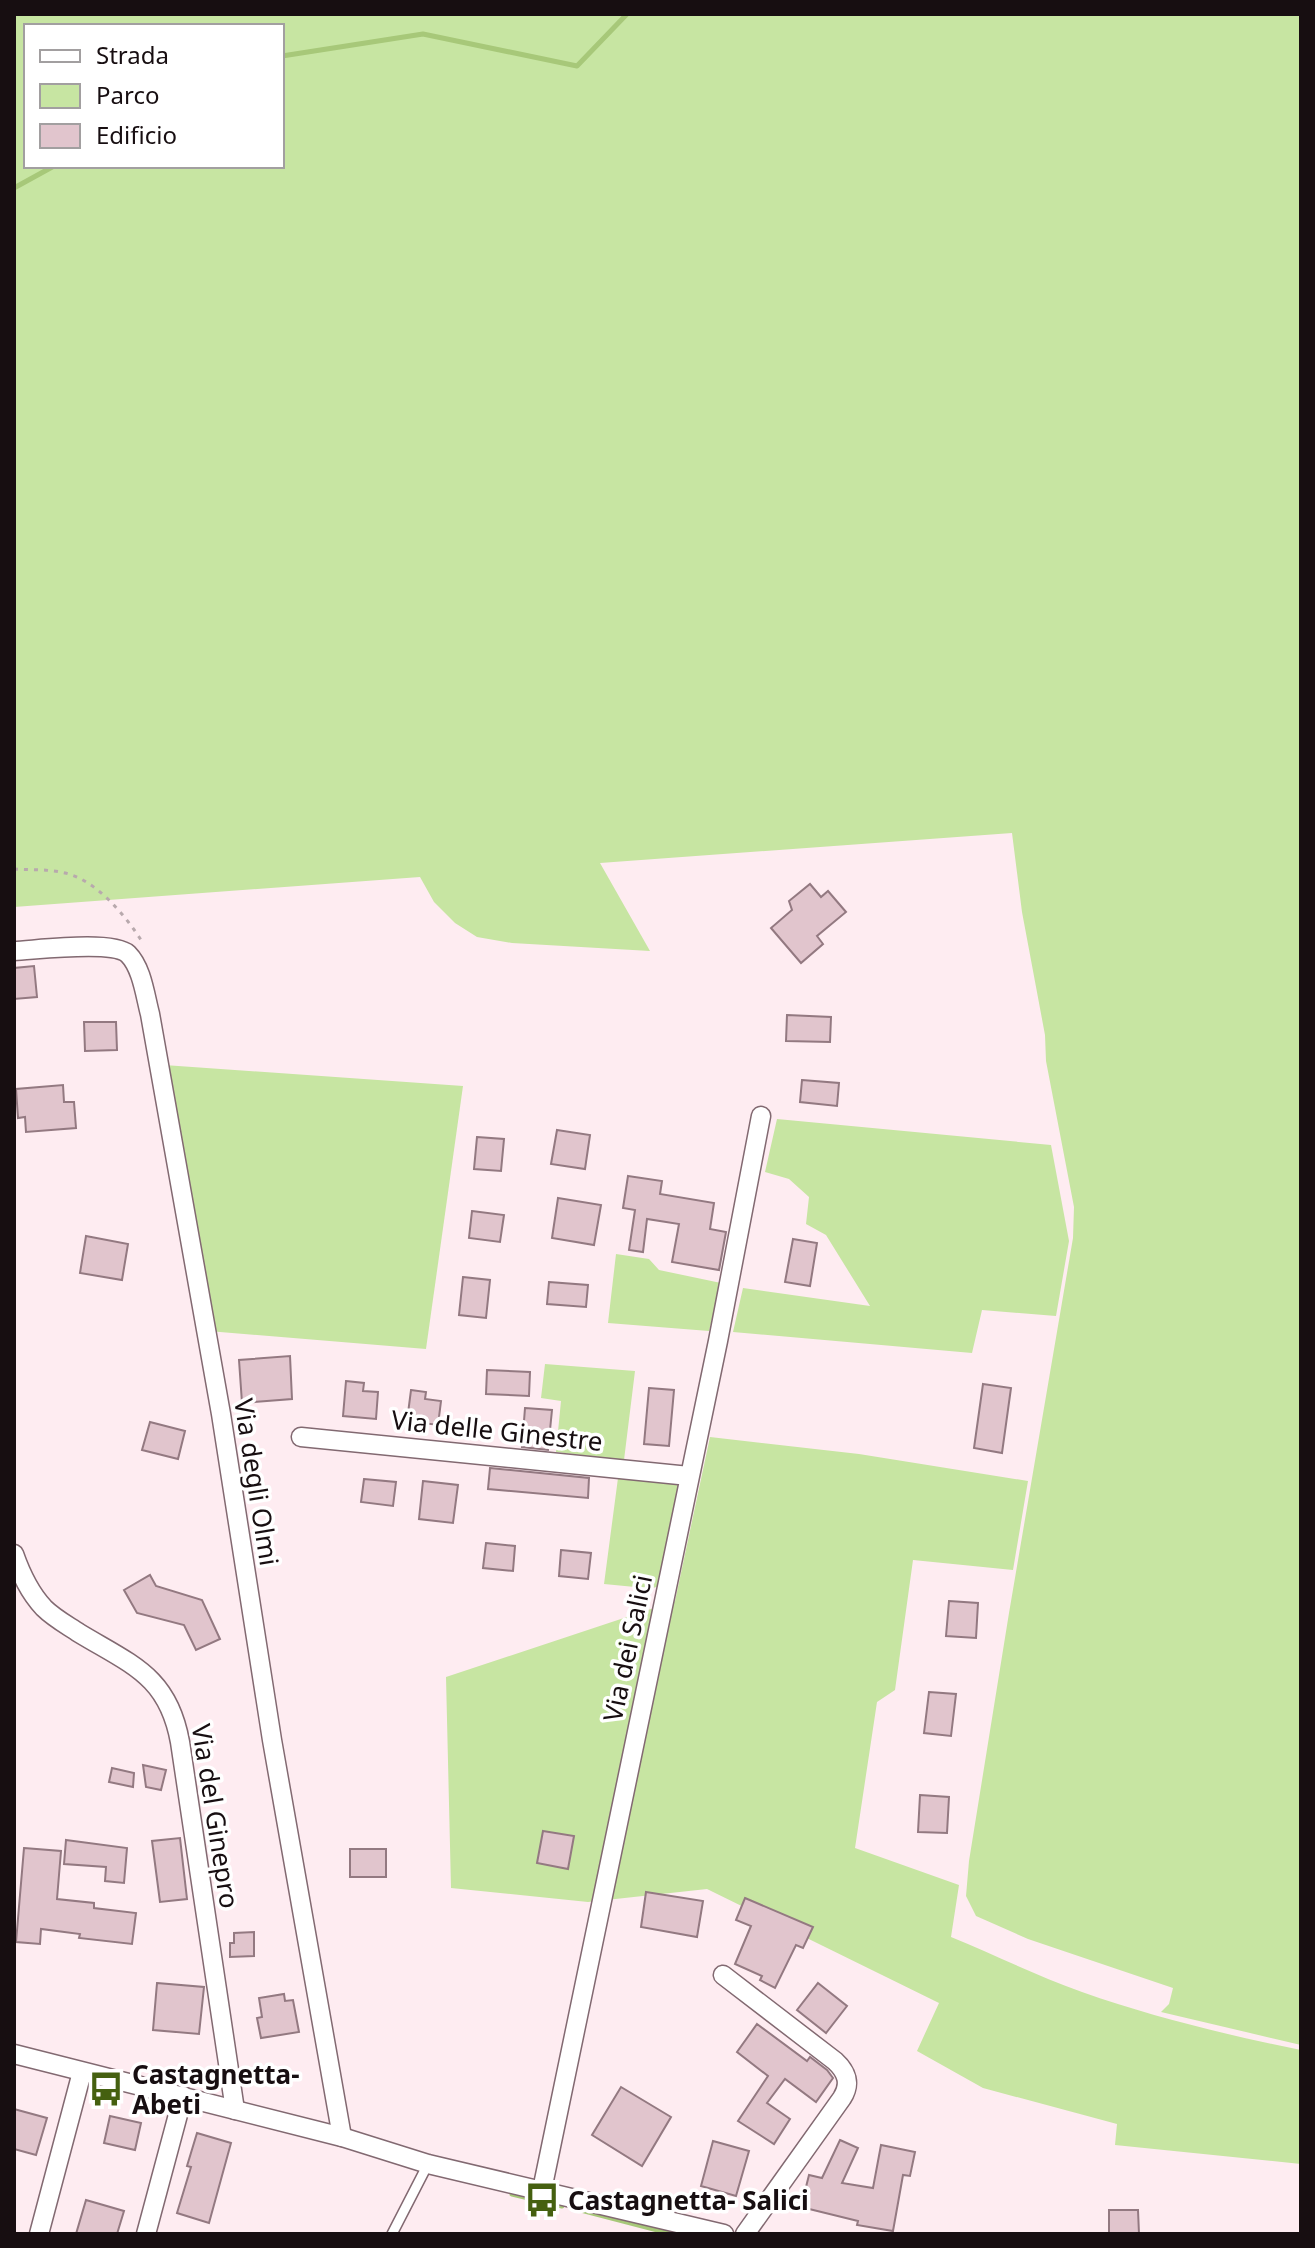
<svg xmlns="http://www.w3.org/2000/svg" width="1315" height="2248" viewBox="0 0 1315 2248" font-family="'Noto Sans',sans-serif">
<rect width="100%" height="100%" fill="#feecf1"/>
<!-- green -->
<g fill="#c7e5a2" fill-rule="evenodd">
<path d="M14,14H1301V2045L1161,2012L1169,2004L1173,1988L1028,1939L976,1916L966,1896L969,1861L1009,1613L1073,1238L1074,1207L1046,1061L1045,1035L1022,912L1012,833L600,863L650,951L512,943L477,937L455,923L434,902L420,877L14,907ZM26,26H282V166H26Z"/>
<path d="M164,1065L463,1086L426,1349L208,1331Z"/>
<path d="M777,1119L1051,1145L1069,1241L1056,1316L982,1310L972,1353L733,1332L743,1288L870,1306L826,1235L806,1224L809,1197L789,1179L765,1172Z"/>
<path d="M616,1254L649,1259L659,1270L721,1283L709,1331L608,1323Z"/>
<path d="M545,1364L635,1371L624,1460L556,1452L561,1401L541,1398Z"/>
<path d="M710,1437L859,1454L1028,1481L1013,1570L913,1560L895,1690L877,1702L855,1848L959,1885L951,1937C995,1955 1037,1976 1082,1992C1153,2017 1227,2035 1301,2050V2164L1115,2145L1117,2124L983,2088L917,2051L939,2003L707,1889L588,1902L451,1888L446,1677L675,1601Z"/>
<path d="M618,1478L680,1485L659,1586L636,1594L635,1587L604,1584Z"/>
</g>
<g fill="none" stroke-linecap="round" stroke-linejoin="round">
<!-- stream -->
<g stroke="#a7c879" stroke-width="5">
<path d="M282,56L423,34L577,66L627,14"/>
<path d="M14,188L54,166"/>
<path d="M512,2194L562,2206"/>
<path d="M577,2209L673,2234"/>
</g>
</g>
<!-- building -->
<g fill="#e1c5cd" stroke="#937981" stroke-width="2">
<path d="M810,884L821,897L828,891L846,912L817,936L823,944L801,963L771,928L792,910L789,901Z"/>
<path d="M34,966L37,997L14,999V968Z"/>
<path d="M787,1015L831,1017L830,1042L786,1041Z"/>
<path d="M84,1022H116L117,1050L85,1051Z"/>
<path d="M802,1080L839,1083L837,1106L800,1102Z"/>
<path d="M63,1085L64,1102H74L76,1128L26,1132L25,1117L18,1118L16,1089Z"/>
<path d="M557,1130L590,1135L585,1169L551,1164Z"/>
<path d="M477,1137L504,1139L501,1171L474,1169Z"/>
<path d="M628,1176L662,1181L660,1194L714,1203L710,1229L726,1232L719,1270L672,1262L679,1224L647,1219L643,1252L629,1250L635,1210L623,1208Z"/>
<path d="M558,1198L601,1205L594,1245L552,1238Z"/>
<path d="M472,1211L504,1215L500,1242L469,1238Z"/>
<path d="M86,1236L128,1244L122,1280L80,1273Z"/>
<path d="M793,1239L817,1243L810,1286L785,1282Z"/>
<path d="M463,1277L490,1280L486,1318L459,1315Z"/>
<path d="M549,1282L588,1285L586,1307L547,1304Z"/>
<path d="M290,1356L292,1399L242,1403L239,1360Z"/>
<path d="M487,1370L530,1372L529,1396L486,1394Z"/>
<path d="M346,1381L364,1383L363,1391L378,1392L376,1419L343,1416Z"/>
<path d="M983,1384L1011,1388L1002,1453L974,1448Z"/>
<path d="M649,1388L674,1390L669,1446L644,1444Z"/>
<path d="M411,1390L426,1392L425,1399L441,1401L438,1425L407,1421Z"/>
<path d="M525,1408L552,1410L548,1450L522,1447Z"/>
<path d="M150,1422L185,1431L178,1459L142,1450Z"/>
<path d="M490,1468L589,1478L588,1498L488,1489Z"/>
<path d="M364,1479L396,1482L393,1506L361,1502Z"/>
<path d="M423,1481L458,1485L453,1523L419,1519Z"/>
<path d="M486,1543L515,1546L513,1571L483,1568Z"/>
<path d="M561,1550L591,1553L588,1579L559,1576Z"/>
<path d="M150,1575L156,1586L202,1600L220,1639L196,1650L184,1625L137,1613L124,1590Z"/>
<path d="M949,1601L978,1603L976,1638L946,1636Z"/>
<path d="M929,1692L956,1694L951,1736L924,1733Z"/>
<path d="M143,1765L166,1770L161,1790L146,1787Z"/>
<path d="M112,1768L134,1773L133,1787L109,1782Z"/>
<path d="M920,1795L949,1797L947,1833L918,1832Z"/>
<path d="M543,1831L574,1836L568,1869L537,1863Z"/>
<path d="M180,1838L187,1899L160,1902L152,1841Z"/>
<path d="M66,1840L127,1848L124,1883L105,1881L106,1867L64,1864Z"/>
<path d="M24,1848L61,1851L57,1899L94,1903V1908L136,1913L132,1944L79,1938L80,1934L41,1929L40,1944L16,1942Z"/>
<rect x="350" y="1849" width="36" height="28"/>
<path d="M646,1892L703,1901L697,1937L641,1927Z"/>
<path d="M745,1898L813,1927L803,1948L796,1945L775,1988L760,1980L762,1976L735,1964L751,1926L736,1920Z"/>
<path d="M254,1932V1956L230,1957V1943H234V1933Z"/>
<path d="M157,1983L204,1987L199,2034L153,2030Z"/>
<path d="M818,1983L847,2006L826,2033L797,2010Z"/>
<path d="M284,1994L285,2001L293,2000L299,2032L261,2038L257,2018L262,2017L259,1998Z"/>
<path d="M757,2024L807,2061L810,2057L827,2070L833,2078L816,2102L785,2079L767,2103L790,2119L774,2144L738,2121L768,2076L737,2052Z"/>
<path d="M621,2087L671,2117L642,2166L592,2135Z"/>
<path d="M14,2109L47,2118L36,2155L14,2149Z"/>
<path d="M110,2116L141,2123L135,2150L104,2143Z"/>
<path d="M197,2133L231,2143L209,2223L177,2213L191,2167L187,2166Z"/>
<path d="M840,2140L858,2148L842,2183L873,2188L881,2145L915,2152L910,2176L903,2175L893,2231L857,2225L858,2221L801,2207L809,2175L822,2178Z"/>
<path d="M713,2141L749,2151L736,2196L701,2186Z"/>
<path d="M86,2200L124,2211L117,2234H76Z"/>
<path d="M1109,2210H1138L1139,2234H1109Z"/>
</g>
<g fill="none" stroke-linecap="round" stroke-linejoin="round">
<!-- service casing -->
<g stroke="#826971" stroke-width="12">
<path id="service" d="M392,2234L428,2164"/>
</g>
<!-- minor casing -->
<g stroke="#826971" stroke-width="21">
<g id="minor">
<path d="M14,951C37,950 112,940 128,954C142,968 145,995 150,1014L221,1414L272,1740L342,2137"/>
<path d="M301,1437L689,1476"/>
<path d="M14,1554C21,1574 29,1592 44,1608C54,1618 67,1625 79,1633C132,1665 168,1676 180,1742L235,2110"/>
<path d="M723,1975L835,2061C847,2072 851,2084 842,2098L745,2234"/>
<path d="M14,2054L342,2137L428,2164L724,2234"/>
<path d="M542,2190L718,1341L761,1116"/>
<path d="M39,2234L82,2072"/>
<path d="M146,2234L183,2096"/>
</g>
</g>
<!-- path -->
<path stroke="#b8a9ad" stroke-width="3" stroke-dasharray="4 6" stroke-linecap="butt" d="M14,869C31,870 49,869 65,873C96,880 125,915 141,940"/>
<!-- service -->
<use href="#service" stroke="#fff" stroke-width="9"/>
<!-- minor -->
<use href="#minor" stroke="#fff" stroke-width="18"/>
</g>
<!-- icons -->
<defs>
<g id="bus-bare" transform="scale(2.76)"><path d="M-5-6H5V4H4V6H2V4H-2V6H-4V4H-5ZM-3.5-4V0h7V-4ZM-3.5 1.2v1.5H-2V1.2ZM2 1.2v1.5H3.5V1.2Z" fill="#456010" stroke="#fff" stroke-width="2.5" paint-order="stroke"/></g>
</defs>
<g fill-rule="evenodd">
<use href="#bus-bare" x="106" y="2089"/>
<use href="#bus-bare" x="542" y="2200"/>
</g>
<g text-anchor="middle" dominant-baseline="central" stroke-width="7" stroke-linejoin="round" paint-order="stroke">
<!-- street labels -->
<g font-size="26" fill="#170e11" stroke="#fff">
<text transform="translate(497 1430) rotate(6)">Via delle Ginestre</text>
<text transform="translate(257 1482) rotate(81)">Via degli Olmi</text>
<text transform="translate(627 1648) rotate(-78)">Via dei Salici</text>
<text transform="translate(216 1816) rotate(81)">Via del Ginepro</text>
</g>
<!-- poi labels -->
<g font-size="26" font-weight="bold" fill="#170e11" stroke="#fff" text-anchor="start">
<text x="132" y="2074">Castagnetta-<tspan x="132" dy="30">Abeti</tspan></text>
<text x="568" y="2200">Castagnetta- Salici</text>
</g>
</g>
<!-- border -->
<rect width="1315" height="2248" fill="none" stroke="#170e11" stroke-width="32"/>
<!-- legend -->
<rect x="24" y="24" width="260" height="144" fill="#ffffff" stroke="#a29fa0" stroke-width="2"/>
<rect x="40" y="50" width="40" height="12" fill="#ffffff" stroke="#a29fa0" stroke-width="2"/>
<text x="96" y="64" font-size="24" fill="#170e11">Strada</text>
<rect x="40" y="84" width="40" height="24" fill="#c7e5a2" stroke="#a29fa0" stroke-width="2"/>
<text x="96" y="104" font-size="24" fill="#170e11">Parco</text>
<rect x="40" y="124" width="40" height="24" fill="#e1c5cd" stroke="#a29fa0" stroke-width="2"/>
<text x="96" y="144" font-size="24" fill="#170e11">Edificio</text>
</svg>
